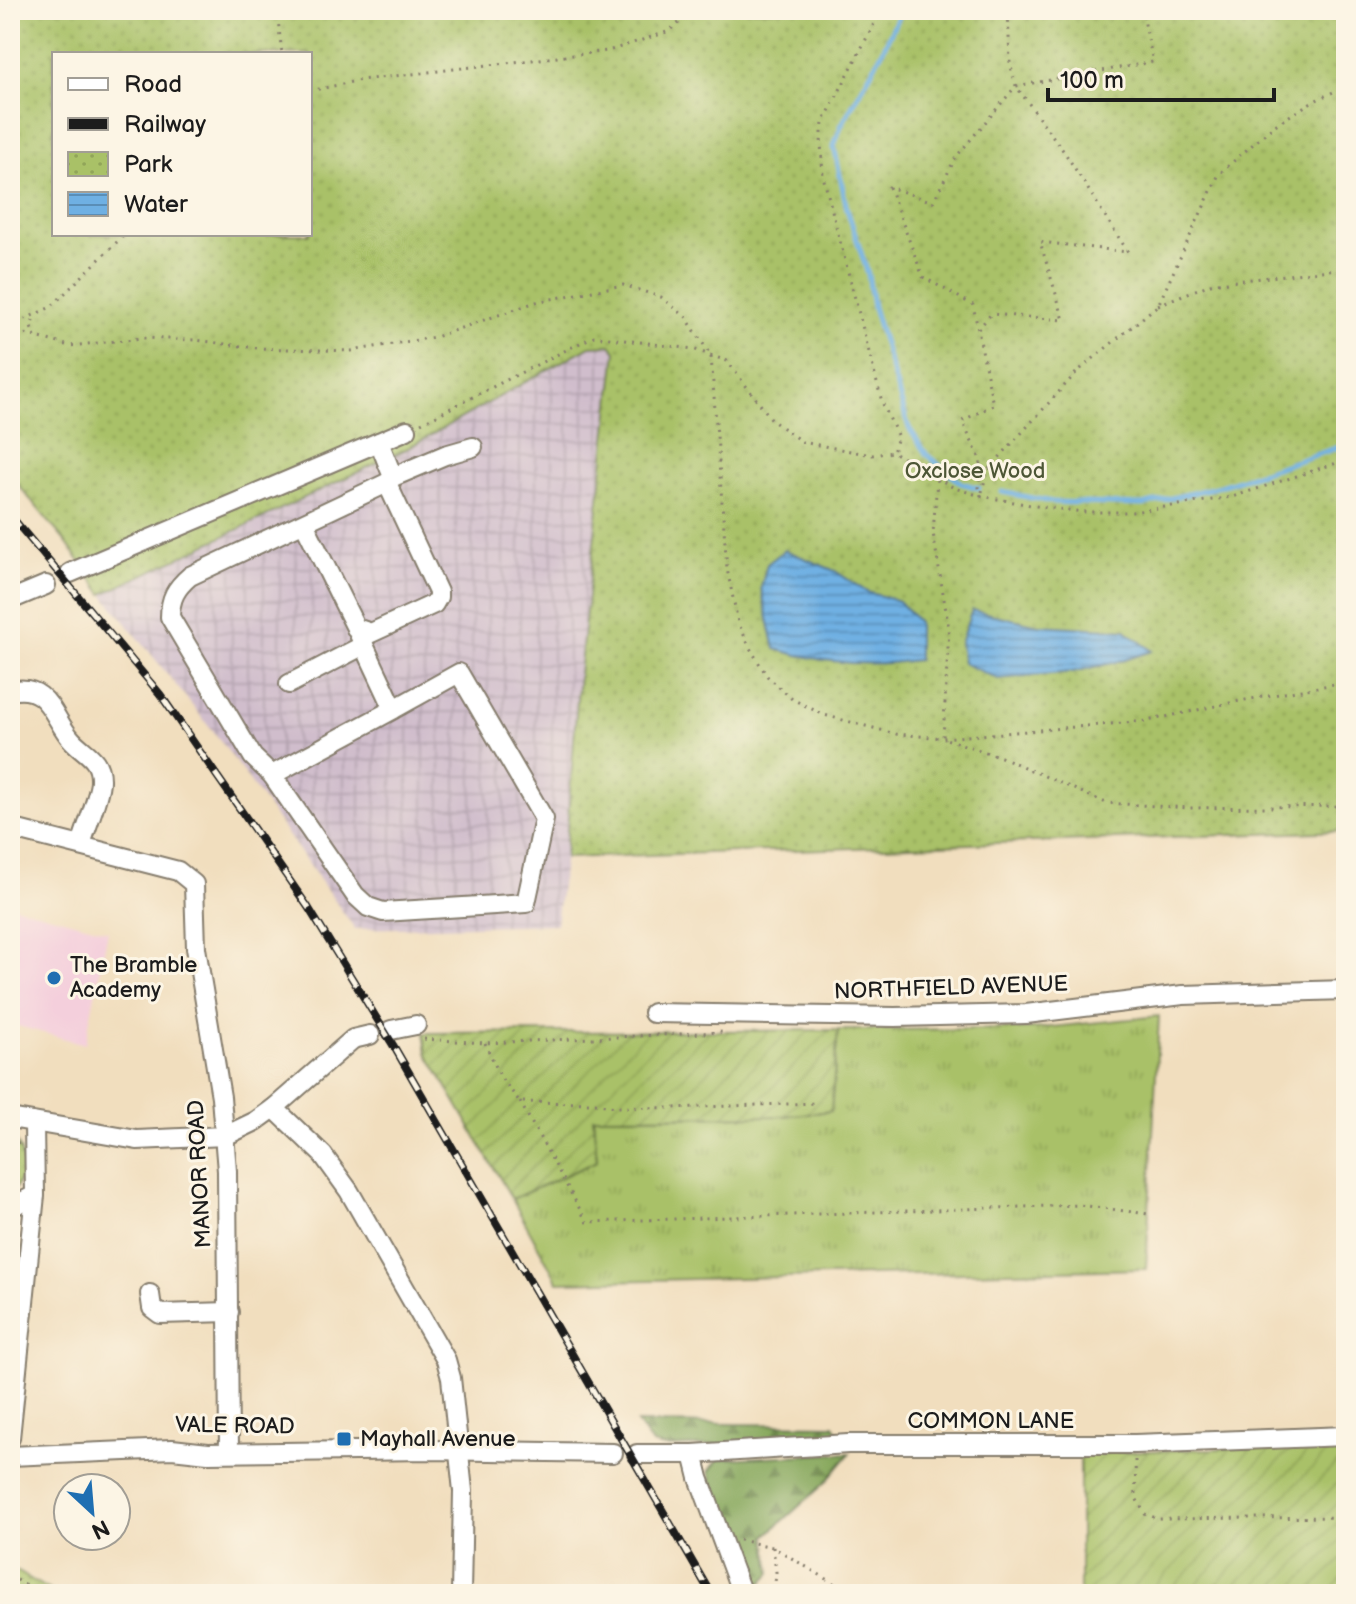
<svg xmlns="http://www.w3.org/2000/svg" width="1356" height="1604" viewBox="0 0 1356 1604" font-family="'Balsamiq Sans',sans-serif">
<defs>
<pattern id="industrial-grid" width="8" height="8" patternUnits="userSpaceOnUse" patternTransform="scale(2)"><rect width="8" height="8" fill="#d0bdcc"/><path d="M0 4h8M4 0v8" fill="none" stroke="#b2a2af"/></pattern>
<pattern id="grass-tufts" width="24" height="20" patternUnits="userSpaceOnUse" patternTransform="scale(2)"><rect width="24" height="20" fill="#a9c167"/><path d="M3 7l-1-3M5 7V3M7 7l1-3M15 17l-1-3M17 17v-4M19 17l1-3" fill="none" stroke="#91a559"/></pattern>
<pattern id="forest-firs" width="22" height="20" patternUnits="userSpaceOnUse" patternTransform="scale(2)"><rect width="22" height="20" fill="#86a75c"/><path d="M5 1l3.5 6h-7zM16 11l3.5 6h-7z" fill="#6d874b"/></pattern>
<pattern id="park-dots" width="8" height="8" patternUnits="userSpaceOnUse" patternTransform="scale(2)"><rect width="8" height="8" fill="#a9c167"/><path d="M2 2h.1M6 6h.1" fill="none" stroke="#91a559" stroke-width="1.8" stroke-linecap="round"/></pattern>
<pattern id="garden-furrows" width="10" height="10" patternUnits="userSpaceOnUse" patternTransform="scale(2)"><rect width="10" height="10" fill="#a9c167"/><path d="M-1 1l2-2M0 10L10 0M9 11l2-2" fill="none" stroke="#91a559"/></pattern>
<pattern id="water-rules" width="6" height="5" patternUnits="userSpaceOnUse" patternTransform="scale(2)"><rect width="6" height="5" fill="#6fb0e3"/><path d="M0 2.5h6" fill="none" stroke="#5a8eb7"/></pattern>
</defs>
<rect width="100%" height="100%" fill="#fcf5e5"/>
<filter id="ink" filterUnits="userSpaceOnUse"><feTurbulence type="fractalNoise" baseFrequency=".0125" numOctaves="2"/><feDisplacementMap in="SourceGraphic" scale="16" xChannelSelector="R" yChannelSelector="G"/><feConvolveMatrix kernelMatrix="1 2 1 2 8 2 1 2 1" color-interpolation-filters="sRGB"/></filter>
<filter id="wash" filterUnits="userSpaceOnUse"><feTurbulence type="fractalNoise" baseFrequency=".006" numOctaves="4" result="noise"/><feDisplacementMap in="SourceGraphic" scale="32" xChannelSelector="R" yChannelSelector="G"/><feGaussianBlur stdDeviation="1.8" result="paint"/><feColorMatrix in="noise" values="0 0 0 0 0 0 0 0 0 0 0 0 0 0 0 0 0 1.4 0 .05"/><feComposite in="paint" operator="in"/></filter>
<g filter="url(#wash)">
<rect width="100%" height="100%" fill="#f1debe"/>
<!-- built -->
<path fill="#f4cfdc" d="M10,905L108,931L85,1044L10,1024Z"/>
<!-- industrial -->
<path fill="url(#industrial-grid)" d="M611,345L616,351L579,674L571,808L556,924L355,929L220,740L103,594L406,449L590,346Z"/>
<!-- grass -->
<path fill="url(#grass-tufts)" stroke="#626e42" stroke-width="2" d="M1159,1016L1146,1269L558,1282L512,1199L597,1161L593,1117L782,1116L831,1111L838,1030L1032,1029Z"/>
<!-- forest -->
<g fill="url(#forest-firs)" stroke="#51623c" stroke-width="2">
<path d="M637,1423L834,1425L840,1434L834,1442L664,1447L652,1444Z"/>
<path d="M850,1453L826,1482L766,1536L771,1573L753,1592L721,1516L709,1471L719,1459Z"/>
</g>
<!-- park -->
<g fill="url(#park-dots)" stroke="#626e42" stroke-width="2" fill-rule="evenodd">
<path d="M10,10H1346V831L565,858L579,674L616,351L611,345L590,346L406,449L103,594L65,541L10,475ZM54,54H310V234H54Z"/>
<path d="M10,1133C27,1153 28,1175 10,1195Z"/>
<path d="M10,1567L54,1593V1594H10Z"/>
</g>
<!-- garden -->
<g fill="url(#garden-furrows)" stroke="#626e42" stroke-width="2">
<path d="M838,1030L831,1111L782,1116L593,1117L597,1161L512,1199L427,1053L424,1033Z"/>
<path d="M1346,1445V1594H1080V1453Z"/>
</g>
<!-- water -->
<g fill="url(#water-rules)" stroke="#466680" stroke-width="2">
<path d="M785,550L835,571L867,592L899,601L918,622V660C870,667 821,663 775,649L761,588L767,564Z"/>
<path d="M972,610L1039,625L1125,630L1152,651L1125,660L1073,672L998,679L963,663L960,643Z"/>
</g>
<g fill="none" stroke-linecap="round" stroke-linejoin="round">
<!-- stream -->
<g stroke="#6fb0e3" stroke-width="5">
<path d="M901,10L881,54L841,126L834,146L847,209L868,274L873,307L909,428L927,455L961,483L979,488"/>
<path d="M1002,492L1052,502L1143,505L1220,486L1346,445"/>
</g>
</g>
</g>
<g filter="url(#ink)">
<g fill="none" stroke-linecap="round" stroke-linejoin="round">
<!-- minor casing -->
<g stroke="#867d6d" stroke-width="22">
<g id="minor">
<path d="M393,477L445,455L473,447"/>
<path d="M304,523L356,628L371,633L434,604L438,597V592L387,483"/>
<path d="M70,573L407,430"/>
<path d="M10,600L46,585"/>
<path d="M356,628L394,709L272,775L355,895L368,907L383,912L526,903L544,819L459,673L394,709"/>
<path d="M289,684L364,645"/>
<path d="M10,691C49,682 52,718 72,740C85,754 100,758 100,779C101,792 85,830 81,845"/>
<path d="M272,775L253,757L170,617C170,598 176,588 190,576L387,483L393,477L379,442"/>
<path d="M10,828L178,871L194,884L196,948L221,1097L227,1171L229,1452"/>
<path d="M653,1013L895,1017L1026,1014L1183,995L1346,990"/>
<path d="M391,1030L416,1025"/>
<path d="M274,1108L323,1155L349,1191L446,1360L451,1378L463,1491L461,1594"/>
<path d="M10,1118L137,1140L225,1136L256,1121L274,1108L353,1039L370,1035"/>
<path d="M10,1208L35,1195"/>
<path d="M150,1294L152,1308L160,1314L229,1312"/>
<path d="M10,1438L35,1195L34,1123"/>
<path d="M637,1454H693L848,1444H1135L1346,1436"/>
<path d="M693,1454L699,1478L742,1594"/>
<path d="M10,1456L172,1449L208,1453L429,1450L613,1453"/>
</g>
</g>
<!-- path -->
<g stroke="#867d6d" stroke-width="3" stroke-dasharray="2 6" stroke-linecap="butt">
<path d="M282,10L278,20L282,54"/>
<path d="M881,10L823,123L821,142L823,176L882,402L898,437L893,452"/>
<path d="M310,91L361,80L608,51L667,32L696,10"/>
<path d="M1158,305L1210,284L1346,268"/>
<path d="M10,326L51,307L125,234"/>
<path d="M978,329L991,314L1064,320L1040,242L1128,252L1065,153L1016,86L1153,62L1142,10"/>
<path d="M10,330L70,346L143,338L195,340L257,348L351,351L435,337L536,302L623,285L661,297L686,317L711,356L727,569L738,622L750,648L767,676L792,699L824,715L896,734L943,738L1147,721L1234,702L1346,682"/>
<path d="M35,337L31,327L35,315"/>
<path d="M421,423L594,336L693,349L727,361L773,421L802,442L872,455L893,452L954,488L981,496L1036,506L1083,512H1132L1232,497L1346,460"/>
<path d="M937,480L933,533L949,629L943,738L1001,757L1106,803L1190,808L1346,806"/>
<path d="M982,492L987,471L1077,372L1158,305L1219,174L1275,125L1310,103L1346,86"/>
<path d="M981,496L979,488L981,461L962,421L993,405L973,305L923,277L889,187L933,202L956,157L1016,86L1010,63L1008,10"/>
<path d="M424,1039L485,1043L724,1032"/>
<path d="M485,1043L501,1078L520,1102L595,1103L615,1107L671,1108L817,1103"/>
<path d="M520,1102L587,1222L1080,1205L1148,1214"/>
<path d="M10,1147L19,1142"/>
<path d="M1135,1460L1136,1498L1145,1514L1159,1519L1346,1517"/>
<path d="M739,1540L773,1547L852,1594"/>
<path d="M773,1547L776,1572L774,1594"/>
<path d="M10,1576L42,1594"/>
</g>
<!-- minor -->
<use href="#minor" stroke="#fff" stroke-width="18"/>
<!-- rail casing -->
<g stroke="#1c1c1c" stroke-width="8">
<path id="rail" d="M10,515L160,694L308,907L393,1045L711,1594"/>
</g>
<!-- rail -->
<use href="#rail" stroke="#fcf5e5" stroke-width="5" stroke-dasharray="15" stroke-linecap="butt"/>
</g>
</g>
<!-- markers -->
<g fill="#1f6fb2" stroke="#fcf5e5" stroke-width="3">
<circle cx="54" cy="978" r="8"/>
<rect x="336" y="1431" width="16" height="16" rx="4"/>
</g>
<g text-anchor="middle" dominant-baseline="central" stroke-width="6" stroke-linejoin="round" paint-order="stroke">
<!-- park labels -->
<g font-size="22" fill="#4d5636" stroke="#fcf5e5">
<text x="975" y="471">Oxclose Wood</text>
</g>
<!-- poi labels -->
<g font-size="22" fill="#1c1c1c" stroke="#fcf5e5" text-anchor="start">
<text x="70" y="965">The Bramble<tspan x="70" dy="25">Academy</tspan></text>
<text x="360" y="1439">Mayhall Avenue</text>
</g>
<!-- street labels -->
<g font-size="22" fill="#1c1c1c" stroke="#fcf5e5">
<text transform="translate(951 988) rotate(-2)">NORTHFIELD AVENUE</text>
<text transform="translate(200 1174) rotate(-93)">MANOR ROAD</text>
<text x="991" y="1421">COMMON LANE</text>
<text transform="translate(235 1426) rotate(1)">VALE ROAD</text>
</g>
</g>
<!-- margin -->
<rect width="1356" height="1604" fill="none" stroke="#fcf5e5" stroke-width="40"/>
<!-- legend -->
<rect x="52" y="52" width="260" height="184" fill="#fcf5e5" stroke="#a29e95" stroke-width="2"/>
<rect x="68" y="78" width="40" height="12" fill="#ffffff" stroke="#a29e95" stroke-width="2"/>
<text x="124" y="92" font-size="24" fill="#1c1c1c">Road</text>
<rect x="68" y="118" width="40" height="12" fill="#1c1c1c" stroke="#a29e95" stroke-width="2"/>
<text x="124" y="132" font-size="24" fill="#1c1c1c">Railway</text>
<rect x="68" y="152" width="40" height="24" fill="url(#park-dots)" stroke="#a29e95" stroke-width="2"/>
<text x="124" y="172" font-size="24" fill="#1c1c1c">Park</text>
<rect x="68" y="192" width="40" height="24" fill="url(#water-rules)" stroke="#a29e95" stroke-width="2"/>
<text x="124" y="212" font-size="24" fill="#1c1c1c">Water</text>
<!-- north arrow -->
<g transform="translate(92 1512) rotate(154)"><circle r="38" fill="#fcf5e5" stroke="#a29e95" stroke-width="2"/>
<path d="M0-6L14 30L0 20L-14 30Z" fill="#1f6fb2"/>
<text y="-12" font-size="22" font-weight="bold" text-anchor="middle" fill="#1c1c1c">N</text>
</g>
<!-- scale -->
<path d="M1048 88v12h226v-12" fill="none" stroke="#1c1c1c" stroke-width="4"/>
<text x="1060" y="88" font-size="24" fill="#1c1c1c" stroke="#fcf5e5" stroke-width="6" paint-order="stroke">100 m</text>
</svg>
